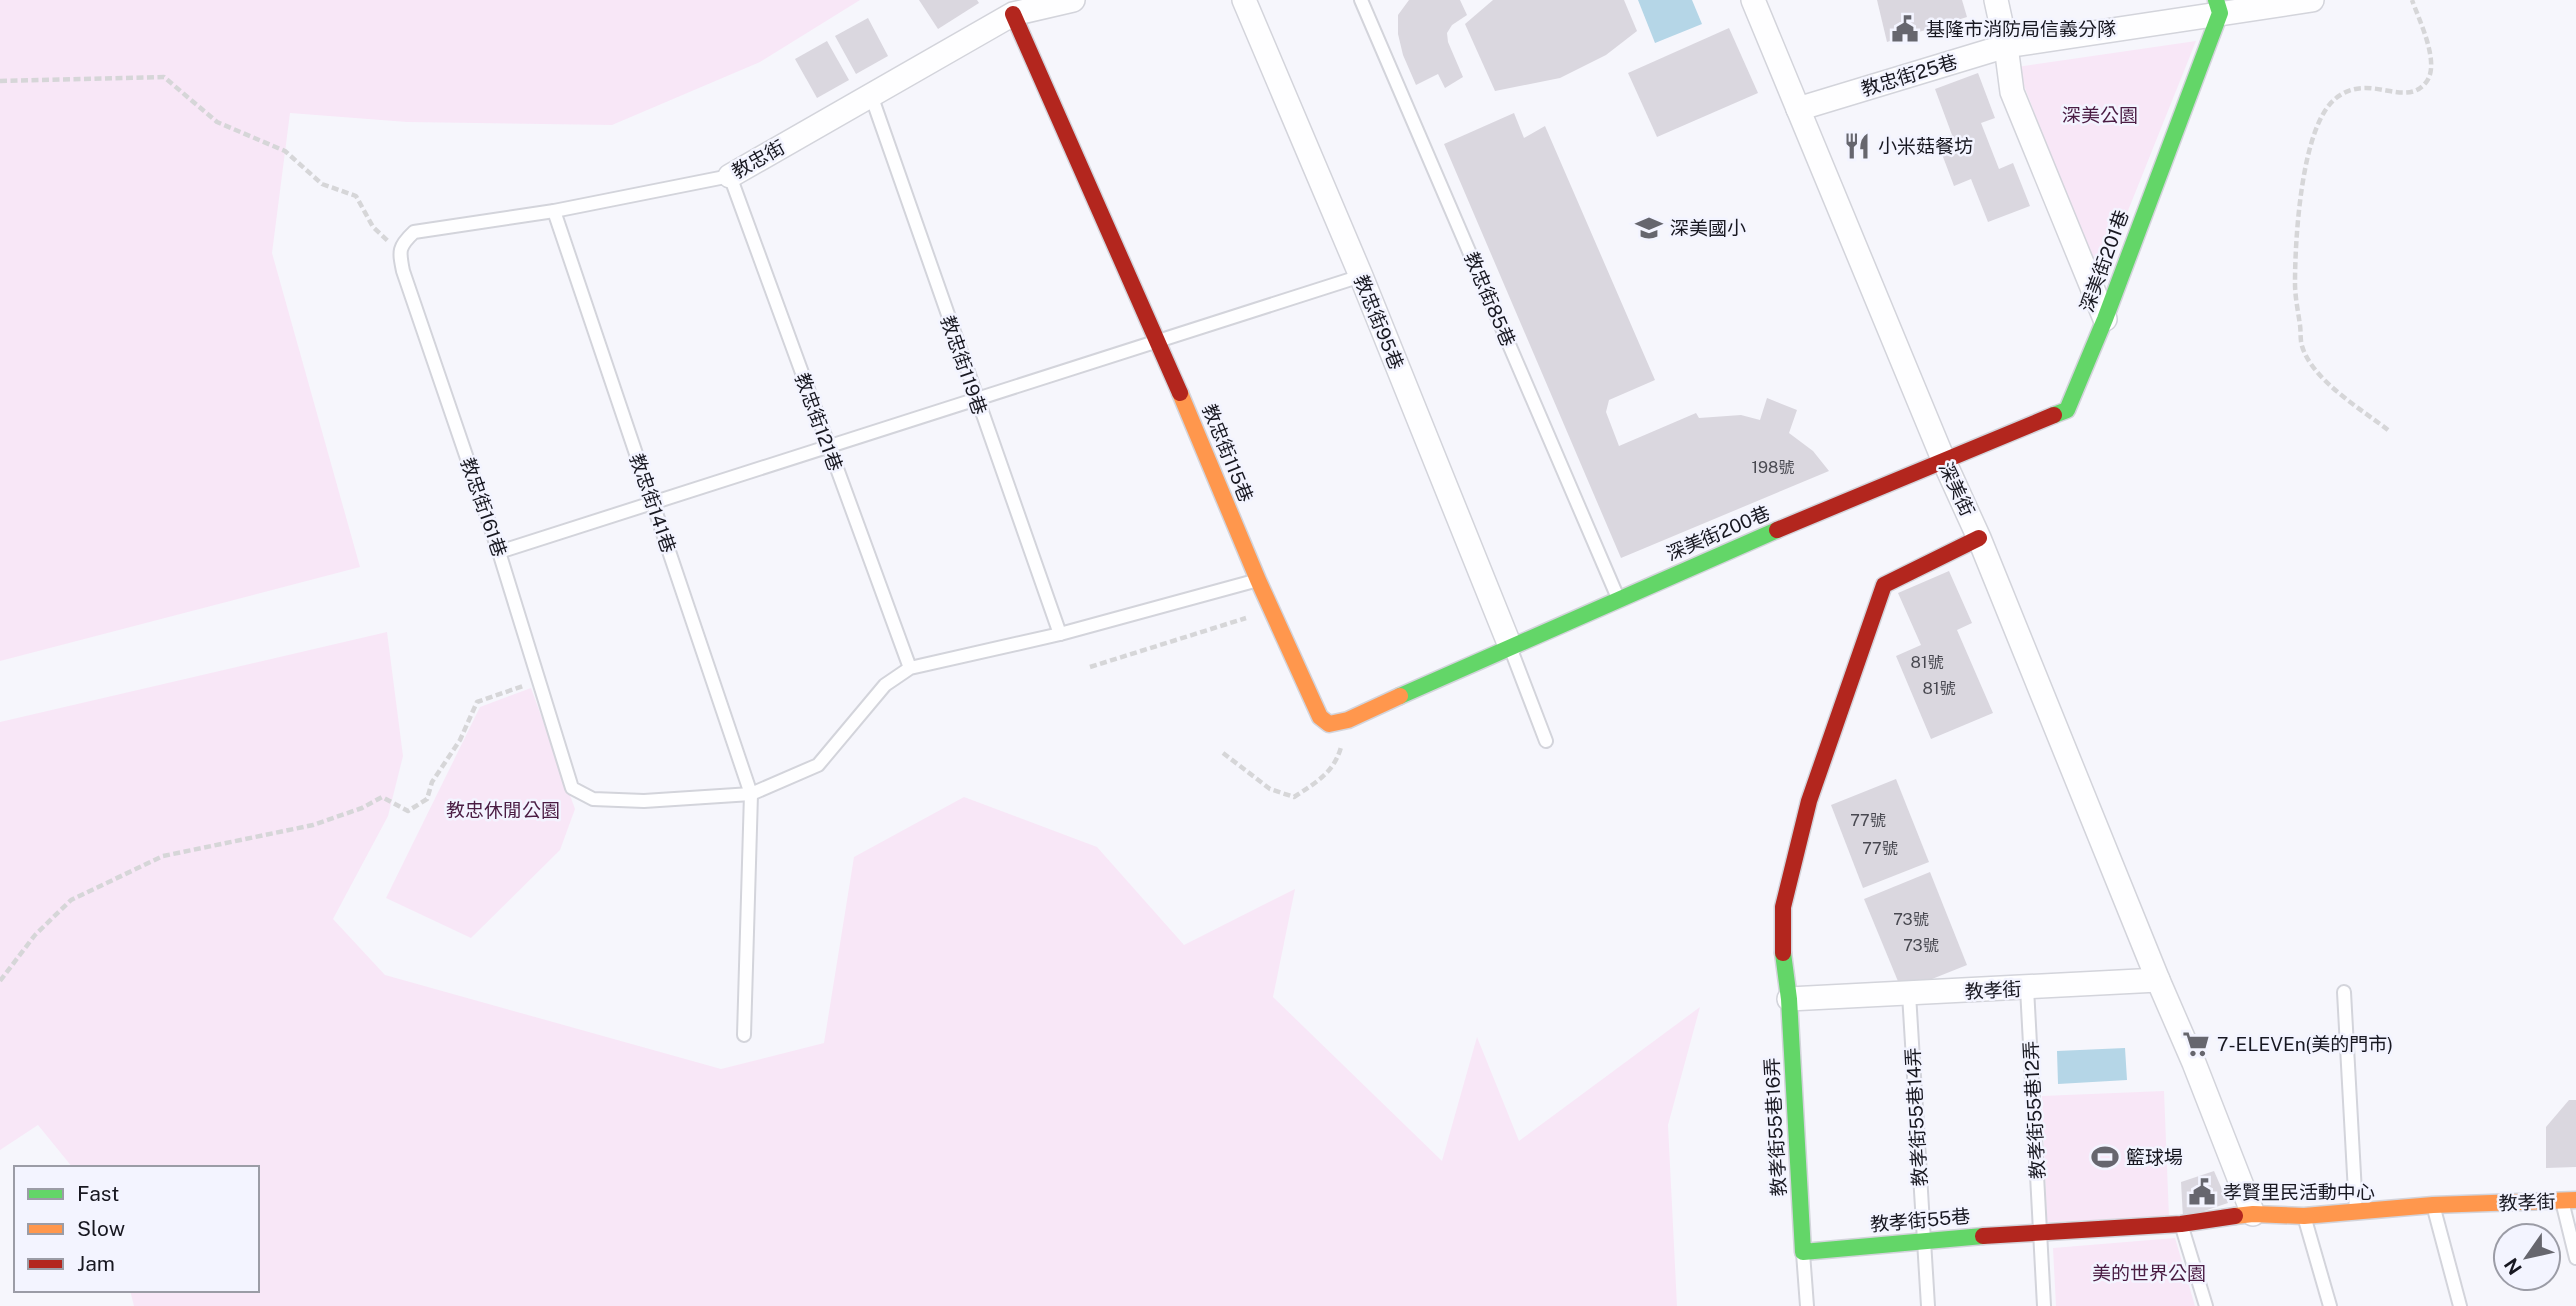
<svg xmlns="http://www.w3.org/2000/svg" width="2576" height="1306" viewBox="0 0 2576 1306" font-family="'Public Sans','Noto Sans TC',sans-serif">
<rect width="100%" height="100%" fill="#f6f6fc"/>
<!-- green -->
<g fill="#f8e7f7">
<path d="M0,0H860L760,62L612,125L407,122L290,113L272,253L360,567L0,661Z"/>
<path d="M2196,41L2099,283L2017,67Z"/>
<path d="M387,632L403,756L388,816L333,919L385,975L721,1069L824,1043L854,857L964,797L1097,847L1184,945L1295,889L1273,997L1442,1161L1477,1037L1519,1141L1700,1007L1668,1125L1677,1306H134L130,1290H257V1168H73L38,1125L0,1150V722Z"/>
<path d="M531,688L575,809L560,850L471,938L386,898L480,707Z"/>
<path d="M2164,1091L2169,1217L2047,1222L2042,1096Z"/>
<path d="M2175,1238L2195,1306H2056L2053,1248Z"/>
</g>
<!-- water -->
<g fill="#b5d6e7">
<path d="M1638,0H1692L1702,24L1655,43Z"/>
<path d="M2125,1048L2127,1080L2058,1084L2057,1051Z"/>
</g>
<!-- building -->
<g fill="#dad7df">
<path d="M919,0H977L979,3L938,29Z"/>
<path d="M1409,0H1460L1467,15L1452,25L1447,33L1448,42L1463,77L1445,88L1438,74L1416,85L1403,55L1398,34V15Z"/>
<path d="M1493,0H1624L1637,31L1606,55L1560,78L1495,91L1465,24Z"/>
<path d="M1877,0H1962L1967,17L1887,42Z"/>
<path d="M868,18L888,56L856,74L835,36Z"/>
<path d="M1729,28L1758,93L1657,137L1628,73Z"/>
<path d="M827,41L849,80L817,98L795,59Z"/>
<path d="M1978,73L1995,118L1981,123L1999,169L2013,163L2030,206L1988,222L1971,179L1954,186L1937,141L1952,135L1935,89Z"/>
<path d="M1514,113L1524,138L1545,126L1655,380L1609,400L1606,412L1619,446L1696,413L1699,418L1741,415L1760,420L1767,398L1797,410L1789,433L1813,451L1829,471L1621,558L1444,144Z"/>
<path d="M1949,571L1972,623L1957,630L1993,713L1931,739L1896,656L1921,645L1898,593Z"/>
<path d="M1896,779L1929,862L1863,888L1831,805Z"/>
<path d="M1930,872L1967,965L1902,991L1864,899Z"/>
<path d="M2569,1100H2576V1167L2546,1168V1127Z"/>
<path d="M2214,1171L2228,1203L2183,1218L2181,1182Z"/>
</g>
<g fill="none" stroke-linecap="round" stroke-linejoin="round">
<!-- lane casing -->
<g stroke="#d3d4db" stroke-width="16">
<g id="lane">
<path d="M1361,0L1618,598"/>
<path d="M871,95L1060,634"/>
<path d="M554,211L751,794L744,1035"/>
<path d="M499,552L1361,276"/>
<path d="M1510,647L1546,741"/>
<path d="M910,668L730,176L554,211L414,232C398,247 399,251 403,271L499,552L572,788L593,799L644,801L751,794L818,765L885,685L910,668L1060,634L1258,580"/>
<path d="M2027,988L2044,1306"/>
<path d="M2344,992L2356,1211"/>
<path d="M1909,994L1928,1306"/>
<path d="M2562,1201L2576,1258"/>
<path d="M2433,1205L2460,1306"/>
<path d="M2304,1216L2330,1306"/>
<path d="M2181,1224L2206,1306"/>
<path d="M1803,1253L1807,1306"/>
</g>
</g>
<!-- street casing -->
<g stroke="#d3d4db" stroke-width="26">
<g id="street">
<path d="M1244,0L1361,276L1510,646"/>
<path d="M1753,0L1943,459L1979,538L2158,980L2194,1063L2253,1214"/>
<path d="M1996,0L2006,46L2012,92L2105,319"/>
<path d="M1798,109L2006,46L2312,0"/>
<path d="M730,176L1013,14L1073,0"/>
<path d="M1789,999L2158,980"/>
</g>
</g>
<!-- fast casing -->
<g stroke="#d3d4db" stroke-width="19">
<g id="fast">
<path d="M2054,415L2067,410L2105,319L2220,13L2216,0"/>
<path d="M1400,696L1777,530"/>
<path d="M1783,953L1789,999L1803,1252L1983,1236"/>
</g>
</g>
<!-- slow casing -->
<g stroke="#d3d4db" stroke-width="19">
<g id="slow">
<path d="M1180,393L1258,580L1320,717L1329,724L1348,720L1400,696"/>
<path d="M2235,1216L2253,1214L2304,1216L2433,1205L2576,1200"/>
</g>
</g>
<!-- jam casing -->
<g stroke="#d3d4db" stroke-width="19">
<g id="jam">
<path d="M1013,14L1180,393"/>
<path d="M1777,530L2054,415"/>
<path d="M1783,953V907L1809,801L1884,585L1979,538"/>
<path d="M1983,1236L2181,1224L2235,1216"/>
</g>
</g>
<!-- path -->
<g stroke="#d6d6d8" stroke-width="4.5" stroke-dasharray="7 3.5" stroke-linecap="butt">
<path d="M0,81L164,77L217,122L285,151L322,184L356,196L373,227L388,241"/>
<path d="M2388,430C2361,409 2312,380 2302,346C2300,340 2301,332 2300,325C2298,311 2295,297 2295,283C2295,240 2301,127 2335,99C2369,70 2406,111 2427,81C2440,62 2419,20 2412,0"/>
<path d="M1090,667L1246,618"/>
<path d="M1223,753L1270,789L1294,797C1315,783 1334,773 1341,747"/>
<path d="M0,981L35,935L71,900L163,856L313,825L362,808L382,797L408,811L427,799L432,782L460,740L477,702L523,686"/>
</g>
<!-- lane -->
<use href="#lane" stroke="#fefeff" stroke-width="12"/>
<!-- street -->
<use href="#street" stroke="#fefeff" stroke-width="23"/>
<!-- fast -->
<use href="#fast" stroke="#63d668" stroke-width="16"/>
<!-- slow -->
<use href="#slow" stroke="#ff974d" stroke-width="16"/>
<!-- jam -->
<use href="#jam" stroke="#b3261e" stroke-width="16"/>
</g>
<!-- icons -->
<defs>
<g id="civic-bare" transform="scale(2.1)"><path d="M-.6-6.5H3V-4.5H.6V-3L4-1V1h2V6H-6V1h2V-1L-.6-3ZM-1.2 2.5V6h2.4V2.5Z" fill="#66666e" stroke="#f3f4ff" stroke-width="2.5" paint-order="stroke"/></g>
<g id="restaurant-bare" transform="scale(2.1)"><path d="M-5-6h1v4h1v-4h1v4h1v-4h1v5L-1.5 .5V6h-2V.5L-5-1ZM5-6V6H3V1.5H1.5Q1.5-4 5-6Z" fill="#66666e" stroke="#f3f4ff" stroke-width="2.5" paint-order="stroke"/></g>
<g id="school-bare" transform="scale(2.1)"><path d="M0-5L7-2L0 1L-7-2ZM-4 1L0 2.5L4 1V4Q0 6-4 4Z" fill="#66666e" stroke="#f3f4ff" stroke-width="2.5" paint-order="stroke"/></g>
<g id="supermarket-bare" transform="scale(2.1)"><path d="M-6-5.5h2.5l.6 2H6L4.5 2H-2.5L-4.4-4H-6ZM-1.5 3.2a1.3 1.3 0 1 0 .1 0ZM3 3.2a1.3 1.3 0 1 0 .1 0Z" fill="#66666e" stroke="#f3f4ff" stroke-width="2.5" paint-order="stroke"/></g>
<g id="stadium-bare" transform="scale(2.1)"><path d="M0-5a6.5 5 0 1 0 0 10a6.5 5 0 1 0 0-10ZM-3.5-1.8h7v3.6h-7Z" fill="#66666e" stroke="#f3f4ff" stroke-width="2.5" paint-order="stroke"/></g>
</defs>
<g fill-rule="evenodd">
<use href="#civic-bare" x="1905" y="29"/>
<use href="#restaurant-bare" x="1857" y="146"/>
<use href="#school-bare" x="1649" y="228"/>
<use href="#supermarket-bare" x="2196" y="1044"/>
<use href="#stadium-bare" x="2105" y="1157"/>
<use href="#civic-bare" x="2202" y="1192"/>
</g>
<g text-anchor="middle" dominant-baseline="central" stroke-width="5" stroke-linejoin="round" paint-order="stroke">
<!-- number labels -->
<g font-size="16" fill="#484850">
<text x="1773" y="467">198號</text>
<text x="1927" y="662">81號</text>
<text x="1939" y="688">81號</text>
<text x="1868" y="820">77號</text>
<text x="1880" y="848">77號</text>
<text x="1911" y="919">73號</text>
<text x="1921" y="945">73號</text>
</g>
<!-- poi labels -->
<g font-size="19" fill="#181821" stroke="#f3f4ff" text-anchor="start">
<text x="1926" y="29">基隆市消防局信義分隊</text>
<text x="1878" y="146">小米菇餐坊</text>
<text x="1670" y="228">深美國小</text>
<text x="2217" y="1044">7-ELEVEn(美的門市)</text>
<text x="2126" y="1157">籃球場</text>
<text x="2223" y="1192">孝賢里民活動中心</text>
</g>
<!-- street labels -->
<g font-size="19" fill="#181821" stroke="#f3f4ff">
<text transform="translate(1909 75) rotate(-17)">教忠街25巷</text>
<text transform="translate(758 159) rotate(-29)">教忠街</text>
<text transform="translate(2104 261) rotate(-70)">深美街201巷</text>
<text transform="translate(1490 299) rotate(67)">教忠街85巷</text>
<text transform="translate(1379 322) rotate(68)">教忠街95巷</text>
<text transform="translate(964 365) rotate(71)">教忠街119巷</text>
<text transform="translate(819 422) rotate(70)">教忠街121巷</text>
<text transform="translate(1228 453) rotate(68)">教忠街115巷</text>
<text transform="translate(1957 489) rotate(65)">深美街</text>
<text transform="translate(653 503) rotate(71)">教忠街141巷</text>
<text transform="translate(484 507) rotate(71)">教忠街161巷</text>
<text transform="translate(1718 533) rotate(-23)">深美街200巷</text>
<text transform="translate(1993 990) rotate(-3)">教孝街</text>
<text transform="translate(2034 1110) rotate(-93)">教孝街55巷12弄</text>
<text transform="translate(1916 1117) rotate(-93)">教孝街55巷14弄</text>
<text transform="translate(1775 1127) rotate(-93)">教孝街55巷16弄</text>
<text transform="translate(2527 1202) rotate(-2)">教孝街</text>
<text transform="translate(1920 1220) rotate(-5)">教孝街55巷</text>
</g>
<!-- park labels -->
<g font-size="19" fill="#4a1c43" stroke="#f3f4ff">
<text x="2100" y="115">深美公園</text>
<text x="503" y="810">教忠休閒公園</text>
<text x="2149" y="1273">美的世界公園</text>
</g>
</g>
<!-- legend -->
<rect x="14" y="1166" width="245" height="126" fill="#f3f4ff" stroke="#9b9ca6" stroke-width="2"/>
<rect x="28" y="1189" width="35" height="10" fill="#63d668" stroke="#9b9ca6" stroke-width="2"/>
<text x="77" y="1201" font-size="21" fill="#181821">Fast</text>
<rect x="28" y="1224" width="35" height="10" fill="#ff974d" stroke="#9b9ca6" stroke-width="2"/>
<text x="77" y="1236" font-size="21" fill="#181821">Slow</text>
<rect x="28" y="1259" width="35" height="10" fill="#b3261e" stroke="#9b9ca6" stroke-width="2"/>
<text x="77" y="1271" font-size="21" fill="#181821">Jam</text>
<!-- north arrow -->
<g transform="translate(2527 1257) rotate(236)"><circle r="33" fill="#f3f4ff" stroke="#9b9ca6" stroke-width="2"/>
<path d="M0-5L12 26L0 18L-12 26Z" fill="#66666e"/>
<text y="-10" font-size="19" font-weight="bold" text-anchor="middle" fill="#181821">N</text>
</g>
</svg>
